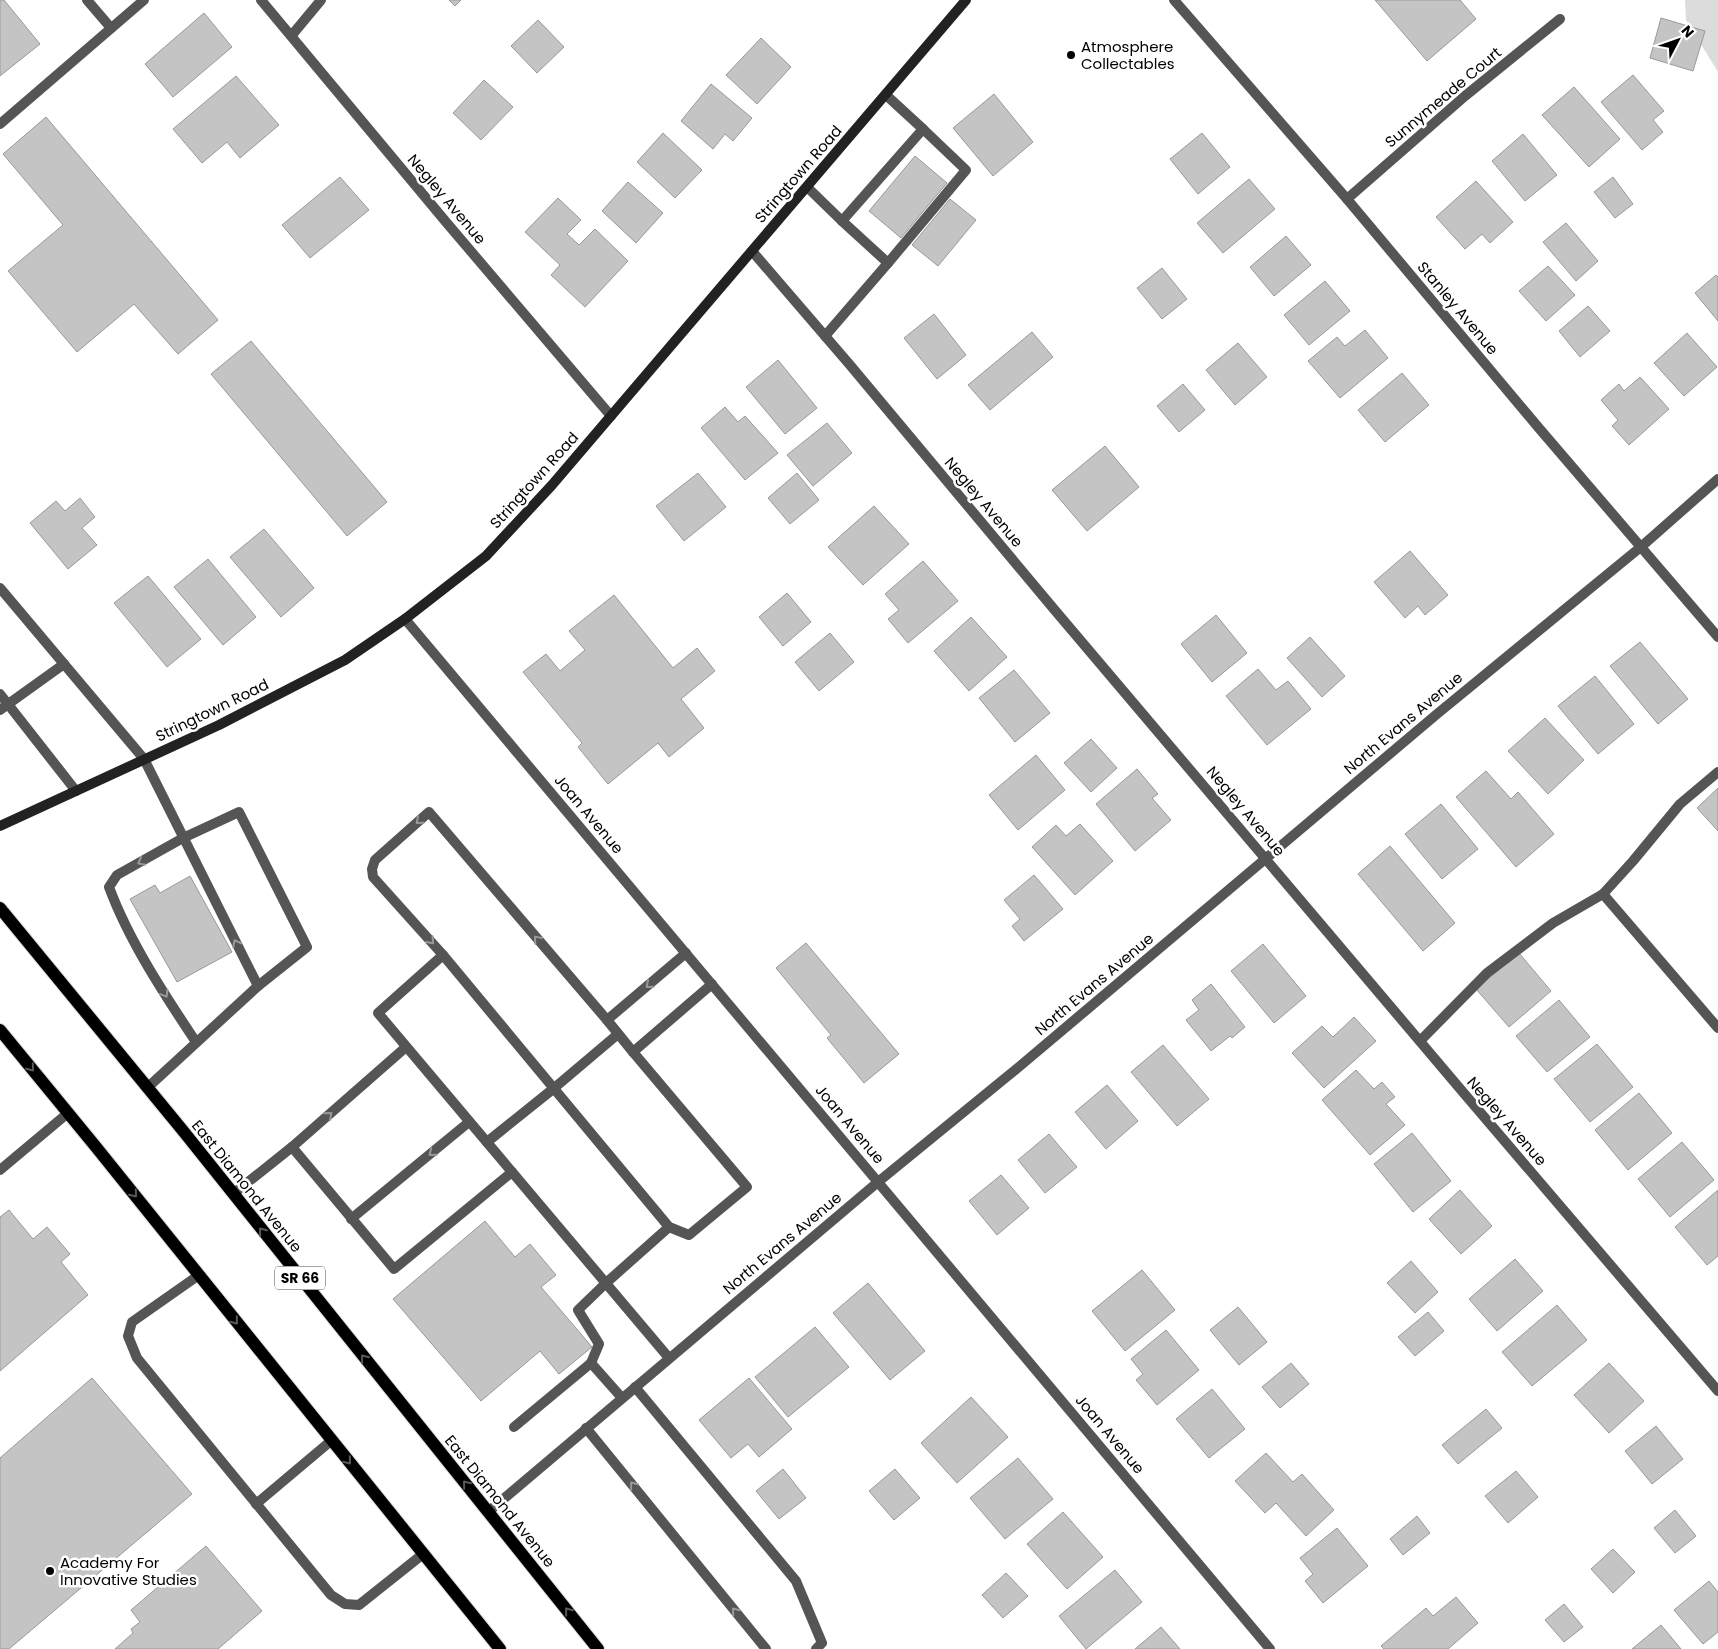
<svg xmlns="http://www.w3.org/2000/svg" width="1718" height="1649" viewBox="0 0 1718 1649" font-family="Poppins,sans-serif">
<rect width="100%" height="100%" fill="#fff"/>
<!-- green -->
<path fill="#dcdcdc" d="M1685,0H1718V72L1686,20Z"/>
<!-- building -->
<g fill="#c4c4c4" stroke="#999">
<path d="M0,0H4L40,44L0,76Z"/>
<path d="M449,0H461L455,6Z"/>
<path d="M1375,0H1460L1476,19L1427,61Z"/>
<path d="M204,13L232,47L173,97L145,64Z"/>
<path d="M1661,18L1705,31L1693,71L1650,58Z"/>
<path d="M538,20L564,47L537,73L511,46Z"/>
<path d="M761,38L791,67L757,104L726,75Z"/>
<path d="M1633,75L1664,111L1653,120L1663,132L1642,150L1601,102Z"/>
<path d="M236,76L279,125L240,158L227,142L202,163L173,129Z"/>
<path d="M484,80L513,107L481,140L453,113Z"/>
<path d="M711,84L752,118L733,141L725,134L713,149L681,121Z"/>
<path d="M1574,87L1620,139L1589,167L1542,115Z"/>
<path d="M994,94L1033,142L993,176L953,128Z"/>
<path d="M46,117L218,320L178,354L134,304L77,352L8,271L63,225L3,154Z"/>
<path d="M663,133L702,170L675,198L637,162Z"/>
<path d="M1202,133L1230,167L1198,194L1170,159Z"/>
<path d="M1523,134L1557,175L1525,201L1492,161Z"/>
<path d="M915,156L947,183L901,238L869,211Z"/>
<path d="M340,177L369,210L310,258L282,225Z"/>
<path d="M1613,177L1633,204L1615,218L1594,192Z"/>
<path d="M1249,179L1275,209L1223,253L1197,223Z"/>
<path d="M1476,181L1513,222L1490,243L1482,234L1465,249L1436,217Z"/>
<path d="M628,182L663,213L636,243L602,211Z"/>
<path d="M558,198L581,220L567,234L579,245L595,229L628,261L585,307L551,275L560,265L525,232Z"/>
<path d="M950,199L976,220L938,266L912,245Z"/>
<path d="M1566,223L1598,261L1576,281L1543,242Z"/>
<path d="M1286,236L1311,265L1274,296L1250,267Z"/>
<path d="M1548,266L1575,295L1546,321L1519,291Z"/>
<path d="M1162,268L1187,299L1162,319L1137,288Z"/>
<path d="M1716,275L1718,277V321L1695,293Z"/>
<path d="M1325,281L1350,311L1309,345L1284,315Z"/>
<path d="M1588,306L1610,331L1580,357L1559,331Z"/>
<path d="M934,314L966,355L937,379L904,338Z"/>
<path d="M1365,330L1388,358L1340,398L1308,361L1337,337L1345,346Z"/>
<path d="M1032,332L1053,357L990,410L968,385Z"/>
<path d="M1687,333L1717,367L1684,396L1654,363Z"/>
<path d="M251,341L387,502L347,536L211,374Z"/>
<path d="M1238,343L1267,377L1235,405L1206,370Z"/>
<path d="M778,360L817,408L785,434L746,387Z"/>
<path d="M1402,373L1429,405L1385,442L1358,410Z"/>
<path d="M1640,377L1669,409L1629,445L1612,426L1618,420L1601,400L1619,384L1624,391Z"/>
<path d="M1183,384L1205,410L1179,432L1157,406Z"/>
<path d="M725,407L738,422L745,416L778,453L745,480L701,428Z"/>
<path d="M827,423L852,453L813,486L787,455Z"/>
<path d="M1105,446L1139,487L1087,531L1052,490Z"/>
<path d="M698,473L726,507L684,541L656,506Z"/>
<path d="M797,473L819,500L790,524L768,498Z"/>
<path d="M80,498L95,517L82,528L97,545L68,569L30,523L56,501L65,511Z"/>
<path d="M874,506L909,544L863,585L828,547Z"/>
<path d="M264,529L314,588L281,617L230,557Z"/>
<path d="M1410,551L1448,595L1425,615L1418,606L1405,618L1374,582Z"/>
<path d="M208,559L256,617L223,645L174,587Z"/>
<path d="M923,561L958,601L908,643L888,619L899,610L885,594Z"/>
<path d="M148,576L201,639L167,667L114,603Z"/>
<path d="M787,593L811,622L783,646L759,617Z"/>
<path d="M614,595L673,668L697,648L715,671L681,699L704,728L669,757L658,743L608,784L578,747L582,743L523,672L546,654L560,671L585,650L569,631Z"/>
<path d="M1216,615L1247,653L1212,682L1181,644Z"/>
<path d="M971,617L1007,657L969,691L934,651Z"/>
<path d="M830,633L854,662L819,691L795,662Z"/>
<path d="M1310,637L1345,676L1322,697L1287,658Z"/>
<path d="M1640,642L1688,699L1658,724L1610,666Z"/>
<path d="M1258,669L1276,690L1288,681L1311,709L1267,745L1226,696Z"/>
<path d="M1014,670L1050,713L1015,742L979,698Z"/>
<path d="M1595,676L1634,724L1598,754L1558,706Z"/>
<path d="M1545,718L1584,760L1548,794L1508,751Z"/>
<path d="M1091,739L1117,768L1091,792L1064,763Z"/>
<path d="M1036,755L1065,790L1018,830L989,795Z"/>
<path d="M1137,769L1158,794L1152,798L1171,820L1135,851L1096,804Z"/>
<path d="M1486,771L1511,799L1518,792L1554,834L1516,867L1456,797Z"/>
<path d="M1718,788V831L1697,808Z"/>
<path d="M1441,804L1478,849L1442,879L1405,834Z"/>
<path d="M1080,824L1113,861L1075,895L1032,847L1056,825L1066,836Z"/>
<path d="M1390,846L1455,923L1423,951L1358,874Z"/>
<path d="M1034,875L1063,909L1024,941L1012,926L1020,919L1004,900Z"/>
<path d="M190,876L232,952L177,982L130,899L155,885L160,893Z"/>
<path d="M806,943L899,1054L864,1083L827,1038L831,1035L776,968Z"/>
<path d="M1263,944L1306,996L1274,1023L1231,971Z"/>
<path d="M1519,953L1551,991L1509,1027L1476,989Z"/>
<path d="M1211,984L1245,1027L1232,1038L1230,1036L1211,1051L1186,1020L1199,1010L1192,1000Z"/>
<path d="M1559,1000L1590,1037L1547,1072L1516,1036Z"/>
<path d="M1354,1017L1376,1041L1324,1088L1292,1053L1322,1026L1333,1037Z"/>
<path d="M1597,1044L1633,1087L1590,1122L1554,1079Z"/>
<path d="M1163,1045L1209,1099L1177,1126L1131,1072Z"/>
<path d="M1356,1070L1374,1089L1382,1082L1395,1097L1386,1104L1405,1125L1370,1155L1322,1100Z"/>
<path d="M1107,1085L1138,1121L1106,1149L1075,1112Z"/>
<path d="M1639,1093L1672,1133L1628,1170L1595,1130Z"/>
<path d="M1412,1133L1451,1181L1413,1212L1374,1164Z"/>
<path d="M1049,1134L1077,1167L1045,1193L1018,1160Z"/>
<path d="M1682,1142L1714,1180L1670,1217L1638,1179Z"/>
<path d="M1001,1175L1029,1208L997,1235L969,1201Z"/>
<path d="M1460,1190L1492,1226L1461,1254L1429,1219Z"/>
<path d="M1718,1190V1256L1707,1265L1675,1227Z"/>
<path d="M9,1210L33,1239L47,1227L70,1254L61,1262L88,1295L0,1371V1217Z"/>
<path d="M485,1221L515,1257L530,1244L556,1275L541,1287L592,1347L559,1374L540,1351L481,1401L393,1299Z"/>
<path d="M1515,1259L1543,1291L1497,1331L1469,1299Z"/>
<path d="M1411,1261L1438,1292L1415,1313L1387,1283Z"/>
<path d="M1142,1270L1175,1310L1125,1351L1092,1311Z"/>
<path d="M868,1283L925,1351L890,1380L833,1313Z"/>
<path d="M1557,1305L1587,1340L1532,1386L1502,1352Z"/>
<path d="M1238,1307L1267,1342L1239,1365L1210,1330Z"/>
<path d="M1428,1312L1444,1331L1415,1356L1398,1337Z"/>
<path d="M815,1327L849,1367L788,1417L755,1377Z"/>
<path d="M1166,1330L1199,1370L1157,1405L1136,1380L1143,1374L1131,1359Z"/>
<path d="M1291,1363L1309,1384L1280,1408L1262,1387Z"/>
<path d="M1609,1363L1644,1401L1609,1433L1574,1395Z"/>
<path d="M92,1378L192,1494L9,1649H0V1458Z"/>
<path d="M749,1378L792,1429L759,1457L748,1444L731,1458L699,1420Z"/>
<path d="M1212,1389L1245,1429L1209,1458L1176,1419Z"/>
<path d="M971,1397L1008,1437L957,1483L921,1443Z"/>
<path d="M1486,1409L1502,1428L1458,1464L1442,1445Z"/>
<path d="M1656,1426L1683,1459L1652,1484L1625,1451Z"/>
<path d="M1266,1453L1293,1482L1302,1474L1334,1510L1306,1536L1276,1503L1265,1513L1235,1481Z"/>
<path d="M1018,1458L1053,1499L1005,1539L970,1498Z"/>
<path d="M783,1469L806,1498L779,1519L756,1491Z"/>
<path d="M895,1469L920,1498L894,1520L869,1491Z"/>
<path d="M1516,1471L1538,1497L1508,1523L1485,1496Z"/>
<path d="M1675,1510L1696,1536L1675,1553L1654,1528Z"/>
<path d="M1063,1512L1103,1557L1067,1589L1027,1544Z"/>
<path d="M1417,1516L1430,1533L1403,1555L1390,1539Z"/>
<path d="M1337,1528L1368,1566L1323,1603L1305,1581L1313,1574L1300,1558Z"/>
<path d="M206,1546L262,1611L218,1649H115L133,1633L131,1629L140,1622L131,1610Z"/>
<path d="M1613,1549L1635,1572L1613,1593L1591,1569Z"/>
<path d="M1115,1570L1142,1602L1086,1649L1059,1616Z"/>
<path d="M1006,1573L1028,1596L1003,1618L982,1595Z"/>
<path d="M1709,1581L1718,1592V1632L1703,1644L1674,1610Z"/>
<path d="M1456,1597L1478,1623L1448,1649H1384L1381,1646L1426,1608L1433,1616Z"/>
<path d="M1564,1604L1583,1627L1564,1642L1545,1620Z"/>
<path d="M1661,1625L1681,1649H1632Z"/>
<path d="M1161,1627L1180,1649H1135Z"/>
</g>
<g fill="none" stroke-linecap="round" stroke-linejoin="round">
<!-- primary casing -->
<g stroke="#dbdbdb" stroke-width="14">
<g id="primary">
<path d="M0,908L184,1132L598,1649"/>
<path d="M0,1030L96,1147L500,1649"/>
</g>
</g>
<!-- lane -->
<g stroke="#555" stroke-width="10">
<path d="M87,0L111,28"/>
<path d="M807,187L842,221L923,129L886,95"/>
<path d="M888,263L966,170L923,129"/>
<path d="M825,336L888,263L842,221"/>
<path d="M0,588L144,759L258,986"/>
<path d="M0,694L76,791"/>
<path d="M0,710L64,664"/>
<path d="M1603,894L1718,1028"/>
<path d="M686,953L607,1020L429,812L375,860L372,869L373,877L443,955L669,1227L689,1235L747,1187L633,1052L712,984"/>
<path d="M443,955L378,1013L512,1172"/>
<path d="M607,1020L633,1052"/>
<path d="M1420,1041L1487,973L1553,923L1603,894L1633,861L1680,804L1718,772"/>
<path d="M147,1088L258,986L307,947L239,812L183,838L117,875L109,887C129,941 164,994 196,1042"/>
<path d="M487,1142L553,1089L618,1034"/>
<path d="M292,1147L406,1047"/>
<path d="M0,1170L68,1113"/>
<path d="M233,1194L292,1147L394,1269L512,1172L669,1358"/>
<path d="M351,1219L469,1122"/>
<path d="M199,1275L132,1322L128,1336L137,1358L331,1595L345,1604L359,1605L423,1554"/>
<path d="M591,1363L599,1344L578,1310L606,1283L669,1227"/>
<path d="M635,1387L796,1581L822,1643L816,1649"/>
<path d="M514,1427L591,1363L622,1398"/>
<path d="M586,1428L766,1649"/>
<path d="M256,1504L332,1440"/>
</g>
<!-- street -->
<g stroke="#555" stroke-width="10">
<path d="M261,0L446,222L611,416"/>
<path d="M1174,0L1347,199L1538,427L1718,637"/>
<path d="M292,35L321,0"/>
<path d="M0,124L144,0"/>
<path d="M1347,199L1465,96L1560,19"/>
<path d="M752,251L850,365L1053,608L1462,1091L1718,1391"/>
<path d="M405,619L1270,1649"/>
<path d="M488,1512L878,1182L1020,1066L1437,714L1642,546L1718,479"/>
</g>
<!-- secondary -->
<path stroke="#222" stroke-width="10" d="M0,826L219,725L345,660L405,619L486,556L552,485L966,0"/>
<!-- primary -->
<use href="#primary" stroke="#000" stroke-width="12"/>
</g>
<!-- one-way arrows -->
<defs><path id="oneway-chevron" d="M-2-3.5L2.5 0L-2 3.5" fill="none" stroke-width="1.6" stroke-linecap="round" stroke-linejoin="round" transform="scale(1.25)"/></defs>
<g stroke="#999">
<use href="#oneway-chevron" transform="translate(419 821) rotate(139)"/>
<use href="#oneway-chevron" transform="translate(141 862) rotate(151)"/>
<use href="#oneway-chevron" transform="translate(537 939) rotate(-131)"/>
<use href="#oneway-chevron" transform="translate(431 941) rotate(48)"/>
<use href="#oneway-chevron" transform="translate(236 943) rotate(-117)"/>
<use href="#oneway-chevron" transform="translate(649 985) rotate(139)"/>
<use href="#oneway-chevron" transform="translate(165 994) rotate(59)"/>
<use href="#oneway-chevron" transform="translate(329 1115) rotate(-41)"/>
<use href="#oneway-chevron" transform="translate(432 1153) rotate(141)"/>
<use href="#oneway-chevron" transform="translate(633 1485) rotate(-129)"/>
<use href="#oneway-chevron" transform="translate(735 1611) rotate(-129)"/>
</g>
<g stroke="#595959">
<use href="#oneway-chevron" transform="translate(31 1068) rotate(51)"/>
<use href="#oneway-chevron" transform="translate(134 1194) rotate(51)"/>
<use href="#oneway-chevron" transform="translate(262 1231) rotate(-129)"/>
<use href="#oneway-chevron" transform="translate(235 1321) rotate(51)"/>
<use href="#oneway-chevron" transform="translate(364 1358) rotate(-129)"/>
<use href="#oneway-chevron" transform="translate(348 1461) rotate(51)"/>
<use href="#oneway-chevron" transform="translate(466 1484) rotate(-129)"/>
<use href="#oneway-chevron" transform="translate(568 1611) rotate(-129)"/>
</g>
<!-- markers -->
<g fill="#000" stroke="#fff" stroke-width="2">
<circle cx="1071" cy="55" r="5"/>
<circle cx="50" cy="1571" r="5"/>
</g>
<g text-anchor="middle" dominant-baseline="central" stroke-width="5" stroke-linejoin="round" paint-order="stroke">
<!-- shield labels -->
<rect fill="#fff" stroke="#4c4c4c" stroke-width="1" x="275" y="1266.5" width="50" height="23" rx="4"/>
<g font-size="14" font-weight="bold" fill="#000">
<text x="300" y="1278">SR 66</text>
</g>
<!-- poi labels -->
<g font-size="15" fill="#000" stroke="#fff" text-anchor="start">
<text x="1081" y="46">Atmosphere<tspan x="1081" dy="17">Collectables</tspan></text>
<text x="60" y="1562">Academy For<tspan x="60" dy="17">Innovative Studies</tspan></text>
</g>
<!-- street labels -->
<g font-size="15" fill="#000" stroke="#fff">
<text transform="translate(1443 97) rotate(-40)">Sunnymeade Court</text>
<text transform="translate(798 174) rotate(-49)">Stringtown Road</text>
<text transform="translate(447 199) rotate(50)">Negley Avenue</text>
<text transform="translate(1458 308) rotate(50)">Stanley Avenue</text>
<text transform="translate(534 480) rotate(-48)">Stringtown Road</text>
<text transform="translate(984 502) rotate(50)">Negley Avenue</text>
<text transform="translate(212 710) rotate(-26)">Stringtown Road</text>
<text transform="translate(1403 723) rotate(-40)">North Evans Avenue</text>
<text transform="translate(1246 811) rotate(50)">Negley Avenue</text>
<text transform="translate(589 814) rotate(50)">Joan Avenue</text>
<text transform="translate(1094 984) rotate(-40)">North Evans Avenue</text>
<text transform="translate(1507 1121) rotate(49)">Negley Avenue</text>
<text transform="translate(850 1124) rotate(50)">Joan Avenue</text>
<text transform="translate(247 1186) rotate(51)">East Diamond Avenue</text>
<text transform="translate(782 1243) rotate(-40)">North Evans Avenue</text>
<text transform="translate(1110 1434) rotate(50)">Joan Avenue</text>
<text transform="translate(500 1501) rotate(51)">East Diamond Avenue</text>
</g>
</g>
<!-- north arrow -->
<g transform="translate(1678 40) rotate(49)" stroke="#ffffff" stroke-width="4" paint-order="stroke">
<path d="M0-4L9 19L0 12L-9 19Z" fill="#000000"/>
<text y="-8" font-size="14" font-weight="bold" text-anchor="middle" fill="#000000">N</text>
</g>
</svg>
